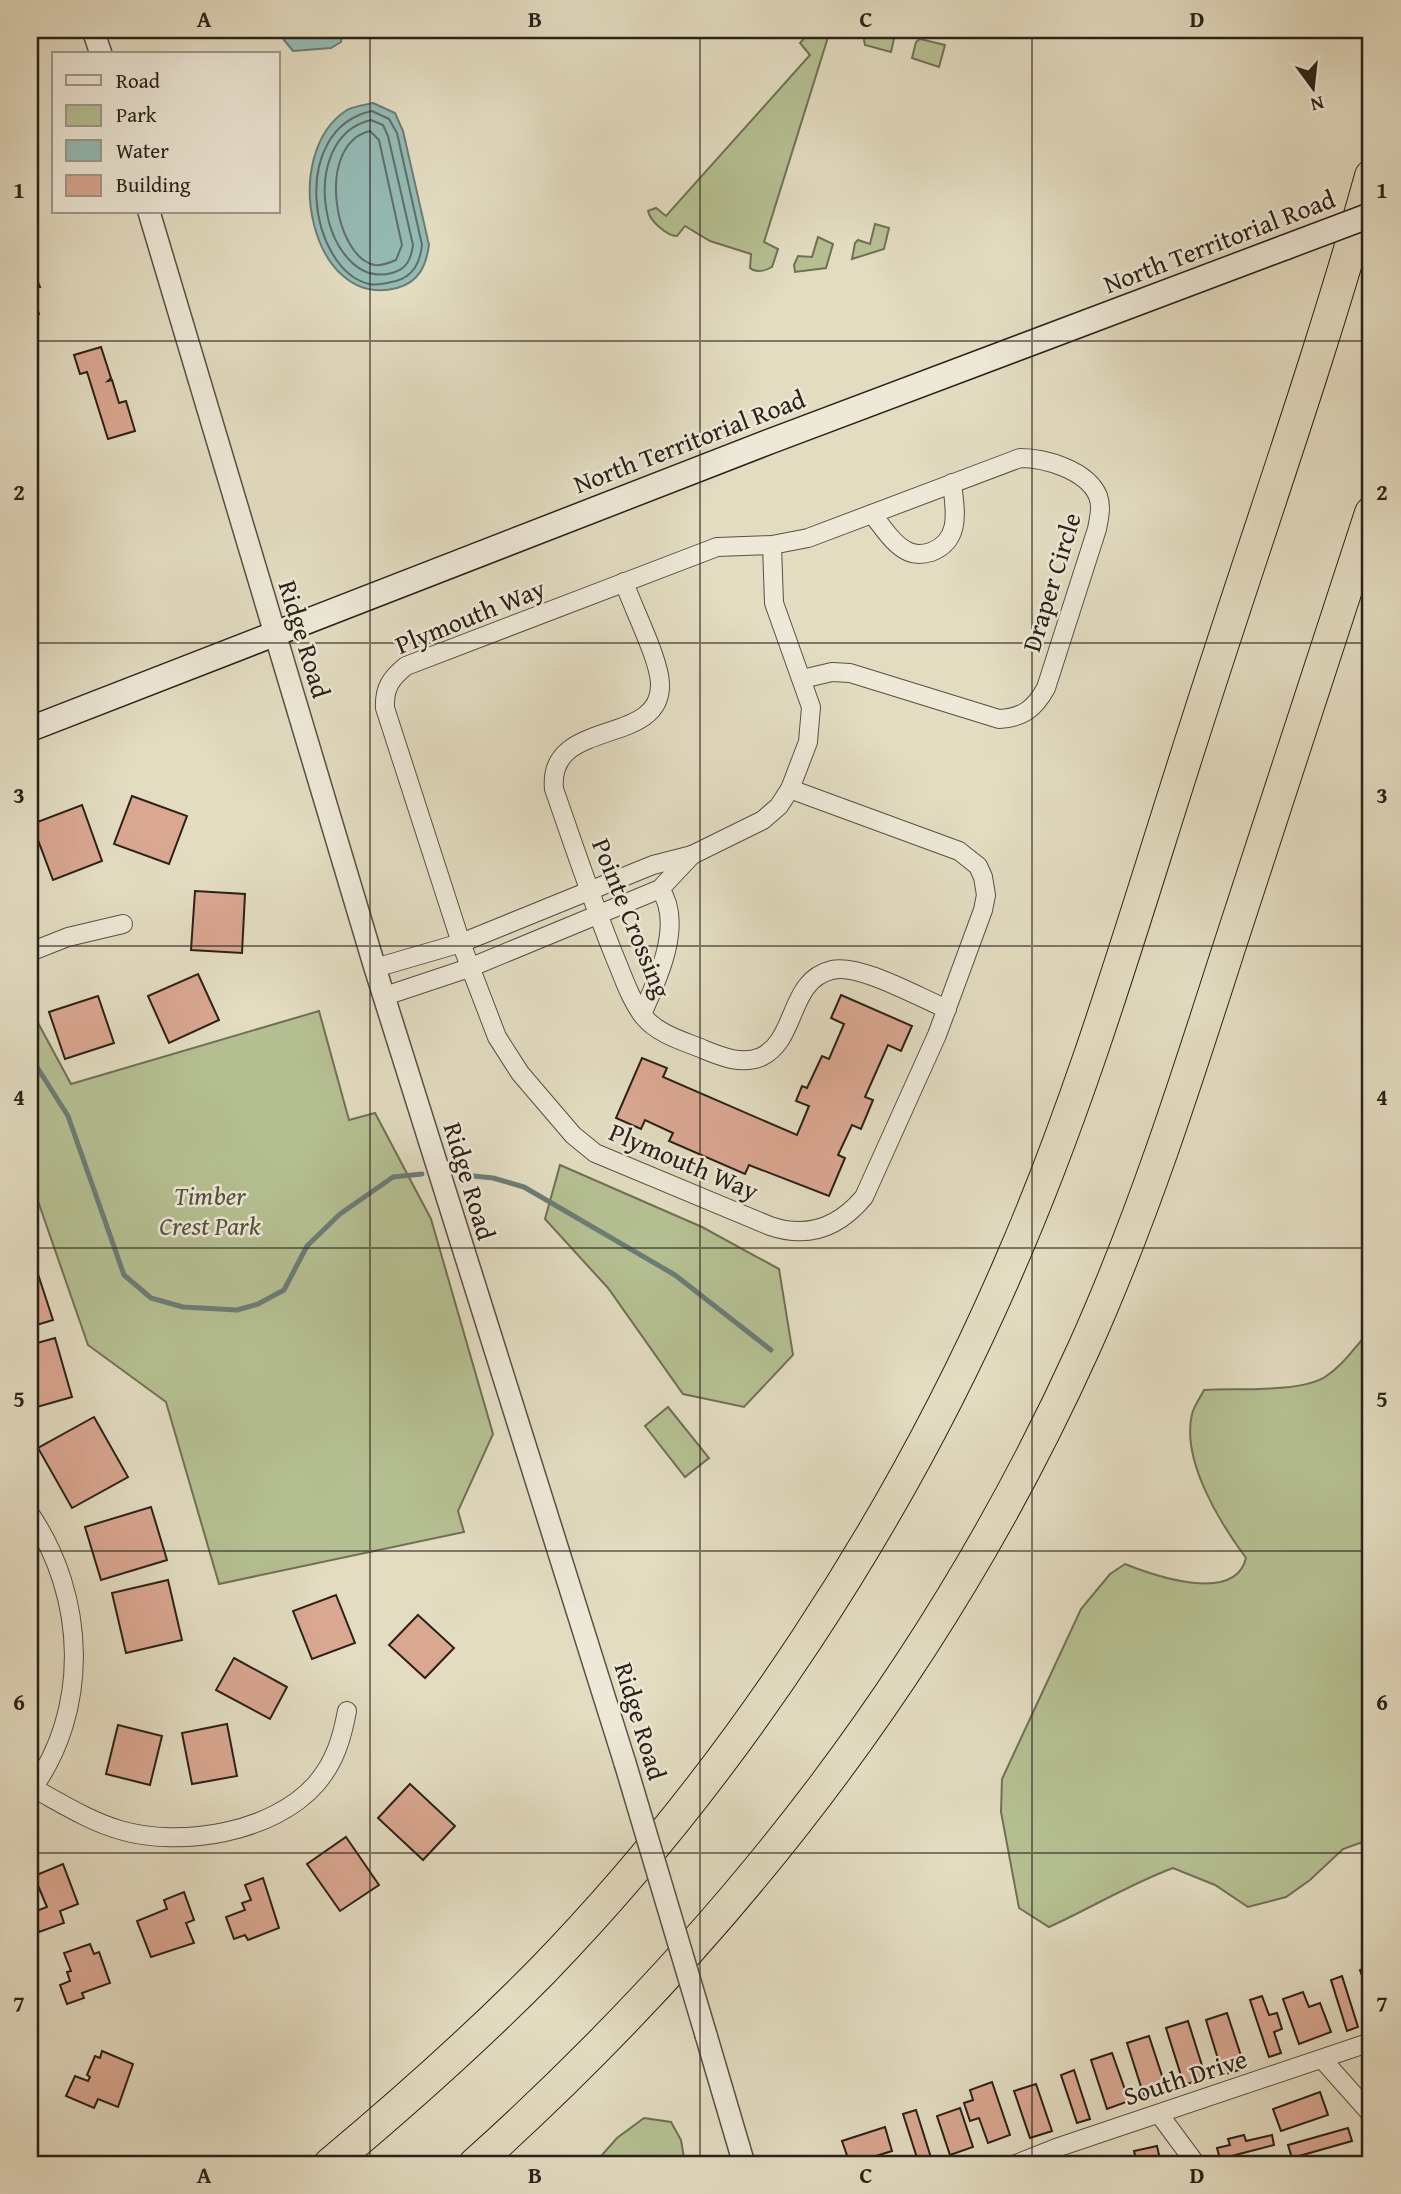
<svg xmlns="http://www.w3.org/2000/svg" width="1401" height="2194" viewBox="0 0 1401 2194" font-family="'Gentium Book Plus',serif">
<rect width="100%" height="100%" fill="#e3dcc1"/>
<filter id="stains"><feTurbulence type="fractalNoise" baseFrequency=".00286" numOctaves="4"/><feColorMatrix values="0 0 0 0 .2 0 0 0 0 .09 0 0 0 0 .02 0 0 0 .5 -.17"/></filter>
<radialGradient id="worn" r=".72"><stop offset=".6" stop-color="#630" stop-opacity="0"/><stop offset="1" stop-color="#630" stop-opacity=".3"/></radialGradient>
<!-- green -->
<g fill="#b5c092" stroke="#707056" stroke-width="2">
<path d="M811,30H846L842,37L829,34L764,242L778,249L772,267C765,271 756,273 750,268L751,254L710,241L685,226L677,236C667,236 650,221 648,211L656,208L666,216L810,55L800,43Z"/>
<path d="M868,30L895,34L891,52L865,45L864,40Z"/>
<path d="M920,39L945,45L939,67L912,58L916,42Z"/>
<path d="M875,224L889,228L884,249L852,259L855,243L858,240L870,244Z"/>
<path d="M818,237L833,244L826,268L795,272L794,265L798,256L812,257Z"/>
<path d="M30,1008L71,1084L319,1011L349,1120L375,1113L431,1219L493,1434L458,1511L464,1532L219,1584L166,1402L88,1345L30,1178Z"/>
<path d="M560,1165L702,1227L779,1269L793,1355L744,1407L683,1394L608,1288L545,1219Z"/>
<path d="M1371,1330V1839L1343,1849L1310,1880L1286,1897L1248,1907L1215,1885L1173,1868C1130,1884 1091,1908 1049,1927L1019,1908L1001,1812L1002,1779L1081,1609L1110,1574L1125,1564C1155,1576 1235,1604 1246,1558C1220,1523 1181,1460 1192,1414C1194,1406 1200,1398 1204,1390C1236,1388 1299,1393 1325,1377C1344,1365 1356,1345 1371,1330Z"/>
<path d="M668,1407L709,1458L685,1477L645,1426Z"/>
<path d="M644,2118L671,2122L681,2140L685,2164H594L617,2138Z"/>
</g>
<!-- water -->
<g fill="#95bbb5" stroke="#6b7d77" stroke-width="2">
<path d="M281,30H343L341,42L331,48L293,51L284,40Z"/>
<path d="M373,103L395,113L403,131L429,245C426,266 419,282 397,288C311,311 278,154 347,110C354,106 365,105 373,103Z"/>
</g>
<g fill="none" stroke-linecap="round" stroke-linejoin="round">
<!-- shore -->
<g stroke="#606e67" stroke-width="2">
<path d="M372,111L389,119L397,133L422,245C420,262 414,276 396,281C388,283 378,286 369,284C309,270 288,129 372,111Z"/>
<path d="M371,120L383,125L388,136L413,245C411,259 407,269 392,273C323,291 293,138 371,120Z"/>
<path d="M370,131L379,140L402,245L396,260C389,263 382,266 375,265C334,258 315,144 370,131Z"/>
</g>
<!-- stream -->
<g stroke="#6b7d77" stroke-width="5">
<path d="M30,1056L68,1116L124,1275L151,1298L183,1307L237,1310L258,1304L284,1290L307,1246L340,1214L393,1177L422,1174"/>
<path d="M464,1175L493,1178L524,1187L675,1275L771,1350"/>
</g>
</g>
<!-- building -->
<g fill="#daa791" stroke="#2b2119" stroke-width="2">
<path d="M30,263L40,287L31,289L39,314L30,317Z"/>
<path d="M101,347L111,378L108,381L112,380L119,403L126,401L135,431L108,439L87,372L80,374L74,355Z"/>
<path d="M132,796L187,816L169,864L114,844Z"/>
<path d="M82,805L102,861L53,880L32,824Z"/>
<path d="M195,891L245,894L242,953L191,950Z"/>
<path d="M198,974L219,1020L169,1043L148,996Z"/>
<path d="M841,995L912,1026L901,1051L888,1045L865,1097L873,1100L861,1129L852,1125L838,1155L845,1158L829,1196L749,1165L745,1174L669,1141L673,1133L645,1120L641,1129L616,1118L642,1058L667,1068L663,1077L797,1135L809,1106L796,1101L802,1086L807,1088L822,1056L829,1059L844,1024L831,1018Z"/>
<path d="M98,996L114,1043L65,1059L49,1012Z"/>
<path d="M34,1262L53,1320L30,1327V1263Z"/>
<path d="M55,1338L72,1397L30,1409V1345Z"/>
<path d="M94,1417L128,1477L72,1508L38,1448Z"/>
<path d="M151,1507L167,1560L101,1580L85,1527Z"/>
<path d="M168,1580L182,1640L126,1653L112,1593Z"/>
<path d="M336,1595L355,1643L312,1659L293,1611Z"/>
<path d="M418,1615L454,1648L425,1678L389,1645Z"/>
<path d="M234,1658L287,1687L270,1719L216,1690Z"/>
<path d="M227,1724L237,1776L192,1784L182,1733Z"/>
<path d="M118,1725L162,1736L150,1785L106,1774Z"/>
<path d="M410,1784L455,1826L423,1860L378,1818Z"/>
<path d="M346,1837L379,1885L340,1911L307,1864Z"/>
<path d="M63,1864L78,1904L60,1911L64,1923L39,1932L31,1913L47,1907L34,1876Z"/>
<path d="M263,1878L279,1928L248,1940L245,1935L234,1939L226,1917L245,1910L242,1903L251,1900L245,1885Z"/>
<path d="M184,1892L194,1920L186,1923L194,1943L151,1957L137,1921L167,1909L164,1900Z"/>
<path d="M90,1944L94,1954L99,1952L110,1983L82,1993L84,1998L67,2004L60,1985L70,1981L67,1972L71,1971L64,1953Z"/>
<path d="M1371,1966V2000L1360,1970Z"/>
<path d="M1342,1976L1358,2027L1347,2031L1331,1980Z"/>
<path d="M1303,1992L1309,2007L1320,2003L1331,2032L1299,2044L1283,1999Z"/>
<path d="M1262,1996L1269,2015L1277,2013L1282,2029L1274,2032L1281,2053L1269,2057L1250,2000Z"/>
<path d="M1227,2013L1245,2068L1223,2075L1206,2020Z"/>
<path d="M1188,2021L1206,2078L1184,2085L1166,2028Z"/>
<path d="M1149,2036L1166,2088L1144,2096L1127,2043Z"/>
<path d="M102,2051L133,2064L118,2107L98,2099L94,2108L66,2096L75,2076L88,2081L90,2077L87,2075L95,2056L100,2058Z"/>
<path d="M1112,2053L1129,2101L1107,2109L1091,2060Z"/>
<path d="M1074,2070L1090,2119L1077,2123L1061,2075Z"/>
<path d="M992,2082L1010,2135L988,2143L979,2118L970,2121L964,2103L973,2100L970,2090Z"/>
<path d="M1036,2084L1052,2131L1030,2138L1014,2091Z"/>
<path d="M1320,2092L1328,2115L1281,2131L1273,2109Z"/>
<path d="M960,2108L973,2147L950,2155L937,2116Z"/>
<path d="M916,2110L933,2164H919L903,2114Z"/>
<path d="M885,2127L892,2151L850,2164L842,2141Z"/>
<path d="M1348,2128L1352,2141L1292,2158L1288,2145Z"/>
<path d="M1244,2135L1246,2141L1272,2135L1274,2145L1220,2159L1217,2148L1230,2145L1228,2139Z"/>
<path d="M1157,2146L1161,2164H1137L1134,2151Z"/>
</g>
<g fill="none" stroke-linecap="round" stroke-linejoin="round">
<!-- minor casing -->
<g stroke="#595043" stroke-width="20">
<g id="minor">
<path d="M872,514C883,527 893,545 909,552C916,555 924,554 931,552C962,540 955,510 952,483"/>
<path d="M624,582C633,608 659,659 660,683C663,748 547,716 554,789C574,846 593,904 616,960C624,979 631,1001 644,1017C659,1035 684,1041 705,1050C722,1057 742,1065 761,1057C798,1039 788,980 832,970C859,963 920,998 947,1009"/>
<path d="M790,789L959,851L978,866L983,877L986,895L983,910L937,1035L864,1197C839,1227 808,1239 770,1226L595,1153L573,1135L520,1073L497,1037L461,943L385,708C384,688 391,678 406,666L717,547L772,545L808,538L1020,458C1045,458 1087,470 1098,496C1102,507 1099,518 1097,529L1046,688C1035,708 1023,718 999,719L850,673L832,672L802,679"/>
<path d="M30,952L68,937L123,924"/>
<path d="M375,968L461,943L653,865L692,855L763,820L779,806L790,789L808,742L811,707L774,603L772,545"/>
<path d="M385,996L469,968L660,889L692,855"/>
<path d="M642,1014C658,979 684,923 660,889"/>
<path d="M30,1514C86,1596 91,1711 30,1792"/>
<path d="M33,1788C61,1803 89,1821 120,1830C180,1848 273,1833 316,1784C335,1762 342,1738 347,1711"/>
<path d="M1322,2059L1371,2114"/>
<path d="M1159,2114L1196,2164"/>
<path d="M1016,2164L1056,2148L1371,2042"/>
</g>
</g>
<!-- tertiary casing -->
<g stroke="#595043" stroke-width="24">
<g id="tertiary">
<path d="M93,30L101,54"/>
<path d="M149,212L375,968L625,1763"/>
<path d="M706,2035L744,2164"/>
</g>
</g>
<!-- secondary casing -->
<g stroke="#2b2119" stroke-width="27">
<path id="secondary" d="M30,729L771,441L1286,247"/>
</g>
<!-- motorway casing -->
<g stroke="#2b2119" stroke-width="34">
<g id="motorway">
<path d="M330,2164C403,2103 475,2039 542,1971C734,1773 900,1519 1009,1266C1086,1090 1138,905 1197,723C1255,541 1320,360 1371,176"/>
<path d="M475,2164C733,1932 941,1665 1084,1348C1142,1219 1185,1085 1228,951C1276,805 1324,659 1371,513"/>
</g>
</g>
<!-- minor -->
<use href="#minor" stroke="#ede8d7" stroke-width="18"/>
<!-- tertiary -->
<use href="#tertiary" stroke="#ede8d7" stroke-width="21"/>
<!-- secondary -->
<use href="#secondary" stroke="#ede8d7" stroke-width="24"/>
<!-- motorway -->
<use href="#motorway" stroke="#e3dcc1" stroke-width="32"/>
<!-- tertiary-bridge casing -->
<g stroke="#595043" stroke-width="24" stroke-linecap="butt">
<path id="tertiary-bridge" d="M625,1763L706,2035"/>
</g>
<!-- secondary-bridge casing -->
<g stroke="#2b2119" stroke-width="27" stroke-linecap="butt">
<path id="secondary-bridge" d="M1286,247L1371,215"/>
</g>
<!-- tertiary-bridge -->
<use href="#tertiary-bridge" stroke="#ede8d7" stroke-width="21"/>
<!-- secondary-bridge -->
<use href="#secondary-bridge" stroke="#ede8d7" stroke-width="24"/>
</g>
<!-- grid -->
<path fill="none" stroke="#2b2119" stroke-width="2" stroke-opacity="0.55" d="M370,30V2164M700,30V2164M1032,30V2164M30,341H1371M30,643H1371M30,946H1371M30,1248H1371M30,1551H1371M30,1853H1371"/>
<g text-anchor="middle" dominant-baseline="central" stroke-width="5" stroke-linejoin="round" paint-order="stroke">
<!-- street labels -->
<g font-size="26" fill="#2b2119" stroke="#ede8d7">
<text transform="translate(1219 241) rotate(-21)">North Territorial Road</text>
<text transform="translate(689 441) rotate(-21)">North Territorial Road</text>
<text transform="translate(1051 582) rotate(-73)">Draper Circle</text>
<text transform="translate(470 616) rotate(-22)">Plymouth Way</text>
<text transform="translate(305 639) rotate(73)">Ridge Road</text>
<text transform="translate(632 918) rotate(68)">Pointe Crossing</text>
<text transform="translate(684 1161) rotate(23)">Plymouth Way</text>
<text transform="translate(470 1181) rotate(73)">Ridge Road</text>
<text transform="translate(641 1721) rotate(73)">Ridge Road</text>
<text transform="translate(1185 2077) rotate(-18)">South Drive</text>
</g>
<!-- park labels -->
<g font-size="26" font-style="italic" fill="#54513d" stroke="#ede8d7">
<text x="210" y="1195">Timber<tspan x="210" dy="30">Crest Park</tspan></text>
</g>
</g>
<!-- margin -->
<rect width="1401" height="2194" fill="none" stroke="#e3dcc1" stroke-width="77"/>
<!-- legend -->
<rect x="52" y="52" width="228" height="161" fill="#ede8d7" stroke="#9f988b" stroke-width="2"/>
<rect x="66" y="75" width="35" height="10" fill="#ede8d7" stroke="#9f988b" stroke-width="2"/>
<text x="116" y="88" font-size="21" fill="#2b2119">Road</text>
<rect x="66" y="105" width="35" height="21" fill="#b5c092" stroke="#9f988b" stroke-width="2"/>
<text x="116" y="122" font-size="21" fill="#2b2119">Park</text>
<rect x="66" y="140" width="35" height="21" fill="#95bbb5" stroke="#9f988b" stroke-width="2"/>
<text x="116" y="158" font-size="21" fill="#2b2119">Water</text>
<rect x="66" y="175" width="35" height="21" fill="#daa791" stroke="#9f988b" stroke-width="2"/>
<text x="116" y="192" font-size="21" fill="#2b2119">Building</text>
<!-- north arrow -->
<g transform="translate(1313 88) rotate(165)" stroke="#ede8d7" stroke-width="5" paint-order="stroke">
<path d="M0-5L12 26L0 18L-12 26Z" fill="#2b2119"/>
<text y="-10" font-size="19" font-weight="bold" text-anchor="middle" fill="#2b2119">N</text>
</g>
<rect x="38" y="38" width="1324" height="2118" fill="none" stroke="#2b2119" stroke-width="2.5"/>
<g font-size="23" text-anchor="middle" font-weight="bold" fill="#2b2119">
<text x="204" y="27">A</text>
<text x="535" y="27">B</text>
<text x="866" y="27">C</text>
<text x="1197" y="27">D</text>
<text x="19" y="198">1</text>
<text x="1382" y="198">1</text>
<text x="19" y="500">2</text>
<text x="1382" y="500">2</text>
<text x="19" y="803">3</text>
<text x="1382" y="803">3</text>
<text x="19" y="1105">4</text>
<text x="1382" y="1105">4</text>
<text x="19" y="1407">5</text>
<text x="1382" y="1407">5</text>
<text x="19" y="1710">6</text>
<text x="1382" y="1710">6</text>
<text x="19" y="2012">7</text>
<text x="1382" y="2012">7</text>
<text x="204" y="2183">A</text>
<text x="535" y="2183">B</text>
<text x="866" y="2183">C</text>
<text x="1197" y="2183">D</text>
</g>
<rect width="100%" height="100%" filter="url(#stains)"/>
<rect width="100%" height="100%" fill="url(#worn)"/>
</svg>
